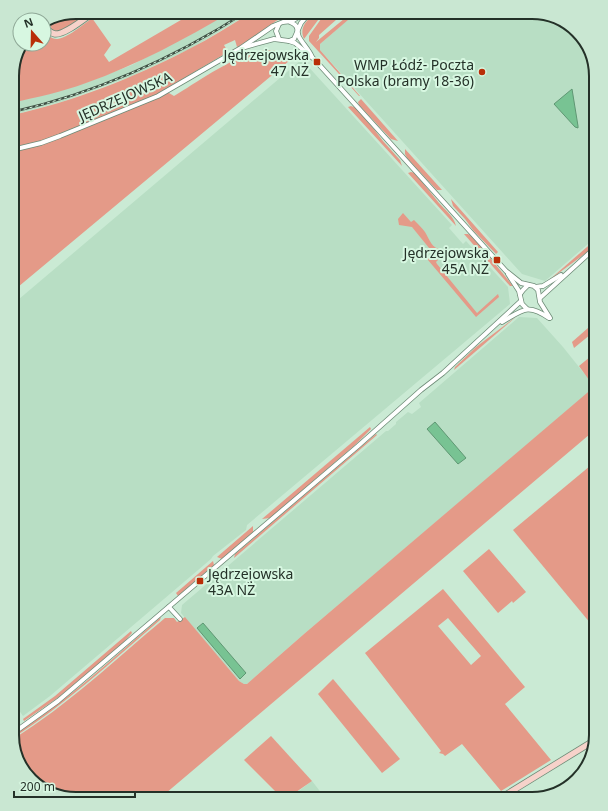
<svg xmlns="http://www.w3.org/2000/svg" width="608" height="811" viewBox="0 0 608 811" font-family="'Noto Sans',sans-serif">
<rect width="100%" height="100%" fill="#caead4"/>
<!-- built -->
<g fill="#b8dec4">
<path d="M231,12H252L190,49L132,76L64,101L12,115V103L85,83L132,65Z"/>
<path d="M357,12H536L564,20L567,23L565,25L578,39L581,38L587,45L596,76V237L545,281L522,274L320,50V44Z"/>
<path d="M300,61L305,63L452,225L449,228L463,244L466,241L508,287L510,304L247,525L246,530L213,556L211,559L50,696L23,716L16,706L12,708V305Z"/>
<path d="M519,317L537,318L563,347L595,387L304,634L247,684H244L239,681L181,613L182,605L386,431H388L396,424V422L408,412L412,414L421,407L419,403Z"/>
<path d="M312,781L326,799H286L300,790Z"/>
</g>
<!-- green -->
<g fill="#e49a88" fill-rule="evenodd">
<path d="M76,12H91C83,17 64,33 55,31C51,30 48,27 45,24Z"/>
<path d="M182,12H231C185,39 137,65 86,83C62,92 37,97 12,103V72L26,44H44V30C47,34 51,39 57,39C66,39 84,24 92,18L111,45L104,55L109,62L186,17Z"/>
<path d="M252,12H301L294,17L282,18L276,21L250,41L237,47L235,40L224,45L228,52L164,90L174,96C199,81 240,51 270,50C277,50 284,53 291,55L289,61L12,292V115C73,102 133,78 189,49C211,38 231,25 252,12Z"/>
<path d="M316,12H324L304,39C299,27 307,20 316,12Z"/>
<path d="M326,12H345L319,35V38L316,42L350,14H355L320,44V50L360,96H359L309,41V36Z"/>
<path d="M361,99L398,141L391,139L359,105L358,102Z"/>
<path d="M351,106L356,108L373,128L383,141L400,160L402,166L348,107Z"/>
<path d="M405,149L442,190H437L434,187L407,158L405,154Z"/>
<path d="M411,172L415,173C423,183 431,193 439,203C445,210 454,216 456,226L408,173Z"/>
<path d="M451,199L498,252L496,254L473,230L465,219L453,206Z"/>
<path d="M403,213L411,222L414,220C418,224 422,228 425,232C430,240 432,250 443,249L446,252L438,259L412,227L399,225L398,219Z"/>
<path d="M464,234H468L474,238L513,286H510Z"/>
<path d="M595,240V245L590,250L548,281Z"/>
<path d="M427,258L437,259L438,260L436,262L437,264L477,313L498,294L499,297L476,317L428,260Z"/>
<path d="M517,316L454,370L455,367L476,347Z"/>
<path d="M596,321V330L574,348L572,342Z"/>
<path d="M596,352V429L159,799H72L44,791L23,770L13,739C68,705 115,660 165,618H174L177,622L185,617L239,681L244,684H247L304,634L594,387L579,366Z"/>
<path d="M370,427L371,429L355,445L270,518L262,519Z"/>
<path d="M376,434L377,435L234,558L235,554Z"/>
<path d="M596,461V630L513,530Z"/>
<path d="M253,526V532L222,559L217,557Z"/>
<path d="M489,549L526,592L513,603L512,601L498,613L463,571Z"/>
<path d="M213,561L214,565L178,596L176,593Z"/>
<path d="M443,589L525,687L505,704L551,760L501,791L462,744L445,756L443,754L439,753L441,751L365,653ZM448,618L481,656L471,665L438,626Z"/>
<path d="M161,617L160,620C112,661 66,704 13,738L12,736C66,702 113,658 161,617Z"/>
<path d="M131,631L132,633L123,643L59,697L24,721L23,719L55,696Z"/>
<path d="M333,679L400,759L382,773L318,694Z"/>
<path d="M271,736L312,781L286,799H283L244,760Z"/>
</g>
<!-- water -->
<g fill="#78c393" stroke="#5f9773">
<path d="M572,89L578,126V128L575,127L554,104Z"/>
<path d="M435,422L466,458L458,464L427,429Z"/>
<path d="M203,623L246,673L240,679L197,628Z"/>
</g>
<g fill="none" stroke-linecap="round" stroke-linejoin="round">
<!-- street casing -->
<g stroke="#6e8b77" stroke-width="5.5">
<g id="street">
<path d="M290,22C300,26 296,30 299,37C303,44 309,50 312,57"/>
<path d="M279,39L276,31L279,24"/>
<path d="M289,41L295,43L314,59L506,271L521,283L534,286L538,290L540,302L550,318"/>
<path d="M245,47L274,39L289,41L294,39L301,23L310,12"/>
<path d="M12,150L41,143L60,136L158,96L241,48L273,26L283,22L292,21L306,12"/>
<path d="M508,274L519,291L522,304L527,309"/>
<path d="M535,287L543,286L561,275"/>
<path d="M520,294L523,290L528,285"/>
<path d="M540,298L596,247"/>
<path d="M502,322C523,310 527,303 549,318"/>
<path d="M169,607L180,619"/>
<path d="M12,734L58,701L358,446L421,390L443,373L521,301"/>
</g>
</g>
<!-- secondary casing -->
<g stroke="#6e8b77" stroke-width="7">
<g id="secondary">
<path d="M44,26C47,29 50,33 55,34C65,35 85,18 94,12"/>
<path d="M499,799L595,740"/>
</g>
</g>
<!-- street -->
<use href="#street" stroke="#fff" stroke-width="4"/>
<!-- secondary -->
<use href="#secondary" stroke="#f7d2ca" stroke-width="5.5"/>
<!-- rail casing -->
<g stroke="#405145" stroke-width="2.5">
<path id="rail" d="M12,112C96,93 174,58 246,12"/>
</g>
<!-- rail -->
<use href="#rail" stroke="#d7f7e1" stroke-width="1" stroke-dasharray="3" stroke-linecap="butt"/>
</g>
<!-- markers -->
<g fill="#b92e08" stroke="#d7f7e1" stroke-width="1.5">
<rect x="313" y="58" width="8" height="8" rx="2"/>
<circle cx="482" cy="72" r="4"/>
<rect x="493" y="256" width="8" height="8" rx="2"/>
<rect x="196" y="577" width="8" height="8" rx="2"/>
</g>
<g text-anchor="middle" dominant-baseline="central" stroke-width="4" stroke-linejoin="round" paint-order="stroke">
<!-- poi labels -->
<g font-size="14" fill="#243128" stroke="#d7f7e1" text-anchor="end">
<text x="309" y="54">Jędrzejowska<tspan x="309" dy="16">47 NŻ</tspan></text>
<text x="474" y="64">WMP Łódź- Poczta<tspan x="474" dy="16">Polska (bramy 18-36)</tspan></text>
<text x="489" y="252">Jędrzejowska<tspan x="489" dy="16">45A NŻ</tspan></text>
<text x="208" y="573" text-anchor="start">Jędrzejowska<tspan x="208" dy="16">43A NŻ</tspan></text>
</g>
<!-- street labels -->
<g font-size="14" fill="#243128" stroke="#d7f7e1">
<text transform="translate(125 96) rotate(-24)">JĘDRZEJOWSKA</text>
</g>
</g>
<!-- crop -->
<path d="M0 0H608V811H0ZM76 19H532A57 57 0 0 1 589 76V735A57 57 0 0 1 532 792H76A57 57 0 0 1 19 735V76A57 57 0 0 1 76 19Z" fill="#c9e7d2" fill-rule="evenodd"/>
<path fill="none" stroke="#243128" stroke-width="2" d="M76 19H532A57 57 0 0 1 589 76V735A57 57 0 0 1 532 792H76A57 57 0 0 1 19 735V76A57 57 0 0 1 76 19Z"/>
<!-- north arrow -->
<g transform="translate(32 32) rotate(340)"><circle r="19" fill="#d7f7e1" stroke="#8fa897"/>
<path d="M0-3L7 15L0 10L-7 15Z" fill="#b92e08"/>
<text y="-6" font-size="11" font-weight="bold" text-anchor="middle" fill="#243128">N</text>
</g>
<!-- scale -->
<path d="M14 791v6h121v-6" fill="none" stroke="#243128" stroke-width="2"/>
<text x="20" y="791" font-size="12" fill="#243128" stroke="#d7f7e1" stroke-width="3" paint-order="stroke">200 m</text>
</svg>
